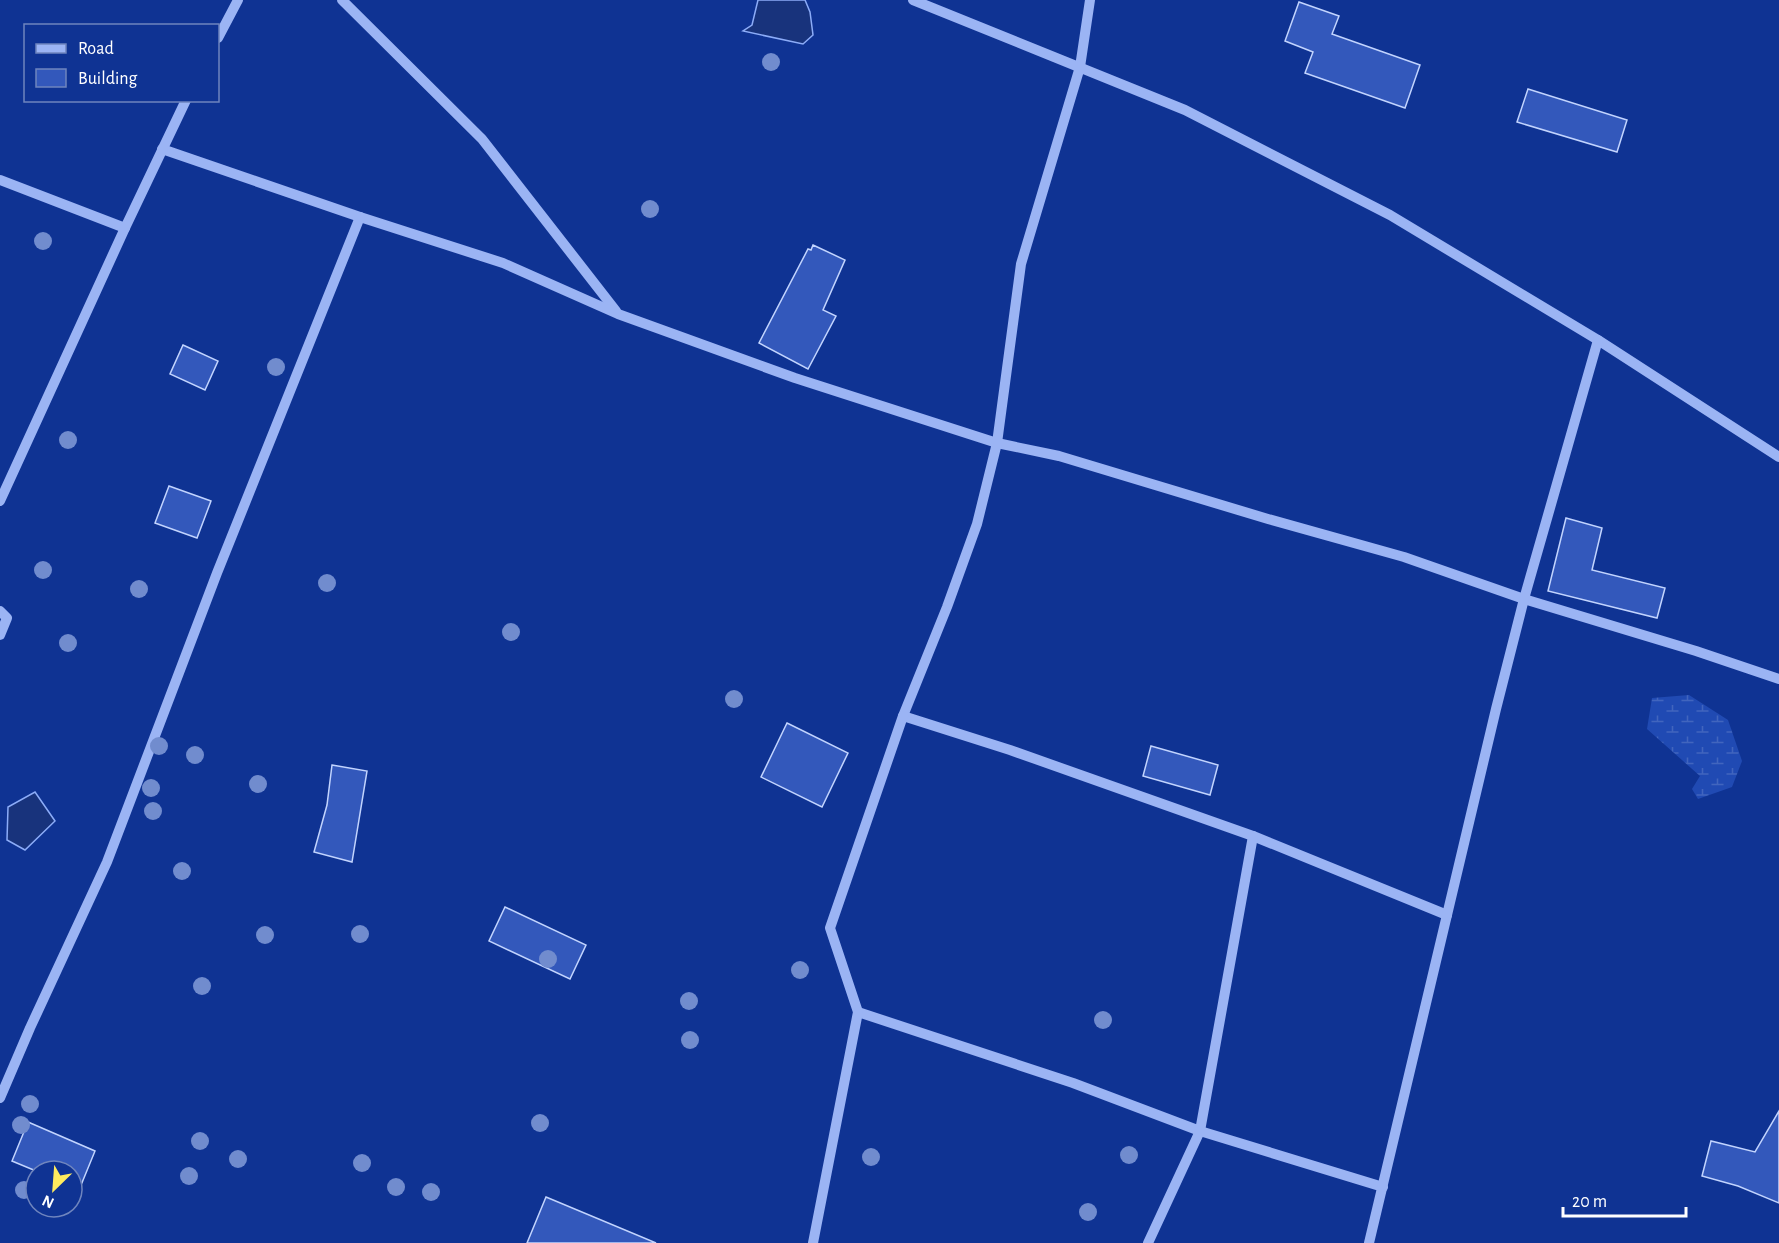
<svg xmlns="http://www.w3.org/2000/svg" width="1779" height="1243" viewBox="0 0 1779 1243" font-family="'Alegreya Sans',sans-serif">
<defs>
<pattern id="wetland-marsh" width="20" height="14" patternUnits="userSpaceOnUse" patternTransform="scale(1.5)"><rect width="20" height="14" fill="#204ab3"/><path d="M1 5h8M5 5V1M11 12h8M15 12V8" fill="none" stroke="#4165be"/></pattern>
</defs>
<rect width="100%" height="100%" fill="#0f3393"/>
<!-- wetland -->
<path fill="url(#wetland-marsh)" d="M1689,695L1728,720L1742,761L1732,787L1698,799L1692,789L1700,776L1647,729L1652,698Z"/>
<!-- water -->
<g fill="#18337c" stroke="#8cacf8" stroke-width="1.5">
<path d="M758,0H805L810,12L813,35L803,44L743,31L752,25Z"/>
<path d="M35,792L55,821L25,850L7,840L8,807Z"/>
</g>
<!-- building -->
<g fill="#3358bb" stroke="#c2d4fe" stroke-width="1.5">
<path d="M1299,2L1339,16L1332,34L1420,65L1405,108L1305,73L1313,52L1285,41Z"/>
<path d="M1528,89L1627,120L1617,152L1517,122Z"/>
<path d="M813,245L845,260L823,310L836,316L808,369L759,343L808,249L811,250Z"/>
<path d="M183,345L218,361L205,390L170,374Z"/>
<path d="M169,486L211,501L197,538L155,523Z"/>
<path d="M1566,518L1602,528L1592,570L1665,588L1657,618L1548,591Z"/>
<path d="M787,723L848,753L822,807L761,777Z"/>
<path d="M1151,746L1218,765L1210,795L1143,776Z"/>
<path d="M332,765L367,771L352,862L314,852L327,805Z"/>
<path d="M505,907L586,945L570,979L489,941Z"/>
<path d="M1779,1111V1203L1738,1186L1702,1176L1711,1141L1755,1152Z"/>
<path d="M28,1122L95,1151L79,1190L72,1187V1171H36L12,1161Z"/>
<path d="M546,1197L656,1243H527Z"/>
</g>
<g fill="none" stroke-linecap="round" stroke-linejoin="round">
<!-- minor -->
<g stroke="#9bb4f4" stroke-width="10">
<path d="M342,0L482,139L616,311"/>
<path d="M913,0L1185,110L1390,215L1598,340L1779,457"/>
<path d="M218,38L238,0"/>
<path d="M162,149L360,217L503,263L618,314L795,378L997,443L1059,456L1268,519L1404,557L1524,599L1696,651L1779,679"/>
<path d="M0,180L125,228"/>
<path d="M0,501L125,228L186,100"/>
<path d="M0,611L7,618L0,635"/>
<path d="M903,716L1010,750L1253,836L1447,915"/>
<path d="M858,1012L1073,1083L1200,1131L1383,1187"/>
<path d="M0,1098L30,1028L107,862L217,573L360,217"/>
<path d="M813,1243L858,1012L830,928L903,716L947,607L977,524L997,443L1021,264L1080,67L1090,0"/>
<path d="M1148,1243L1200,1131L1253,836"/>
<path d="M1369,1243L1496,709L1524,599L1598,340"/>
</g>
</g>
<!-- trees -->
<g fill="#718cce">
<circle cx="771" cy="62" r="9"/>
<circle cx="650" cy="209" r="9"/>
<circle cx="43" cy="241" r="9"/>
<circle cx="276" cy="367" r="9"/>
<circle cx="68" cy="440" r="9"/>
<circle cx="43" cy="570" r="9"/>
<circle cx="327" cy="583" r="9"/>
<circle cx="139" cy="589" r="9"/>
<circle cx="511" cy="632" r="9"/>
<circle cx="68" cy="643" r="9"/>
<circle cx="734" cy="699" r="9"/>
<circle cx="159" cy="746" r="9"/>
<circle cx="195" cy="755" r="9"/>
<circle cx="258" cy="784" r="9"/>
<circle cx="151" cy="788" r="9"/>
<circle cx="153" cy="811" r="9"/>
<circle cx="182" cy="871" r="9"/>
<circle cx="360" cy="934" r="9"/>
<circle cx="265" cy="935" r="9"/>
<circle cx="548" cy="959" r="9"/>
<circle cx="800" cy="970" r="9"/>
<circle cx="202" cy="986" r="9"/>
<circle cx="689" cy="1001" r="9"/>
<circle cx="1103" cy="1020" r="9"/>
<circle cx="690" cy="1040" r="9"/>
<circle cx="30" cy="1104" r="9"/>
<circle cx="540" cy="1123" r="9"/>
<circle cx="21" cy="1125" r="9"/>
<circle cx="200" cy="1141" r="9"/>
<circle cx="1129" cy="1155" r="9"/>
<circle cx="871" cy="1157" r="9"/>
<circle cx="238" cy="1159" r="9"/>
<circle cx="362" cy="1163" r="9"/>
<circle cx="189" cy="1176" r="9"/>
<circle cx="396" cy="1187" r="9"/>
<circle cx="24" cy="1190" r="9"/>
<circle cx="431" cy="1192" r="9"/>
<circle cx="1088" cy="1212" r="9"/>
</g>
<!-- legend -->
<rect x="24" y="24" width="195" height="78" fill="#0f3393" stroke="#6f85be" stroke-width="1.5"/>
<rect x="36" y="44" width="30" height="9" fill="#9bb4f4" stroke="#6f85be" stroke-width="1.5"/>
<text x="78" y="54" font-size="18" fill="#ffffff">Road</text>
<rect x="36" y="69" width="30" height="18" fill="#3358bb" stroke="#6f85be" stroke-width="1.5"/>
<text x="78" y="84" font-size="18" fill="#ffffff">Building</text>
<!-- north arrow -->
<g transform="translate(54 1189) rotate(205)"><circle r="28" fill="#0f3393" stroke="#6f85be" stroke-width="1.5"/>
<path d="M0-4.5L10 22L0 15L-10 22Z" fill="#ffeb5e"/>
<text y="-9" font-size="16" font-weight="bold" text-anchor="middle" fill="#ffffff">N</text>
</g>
<!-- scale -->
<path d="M1563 1207v9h123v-9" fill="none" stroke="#ffffff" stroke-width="3"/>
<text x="1572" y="1207" font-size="18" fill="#ffffff" stroke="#0f3393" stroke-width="4.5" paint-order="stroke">20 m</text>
</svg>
